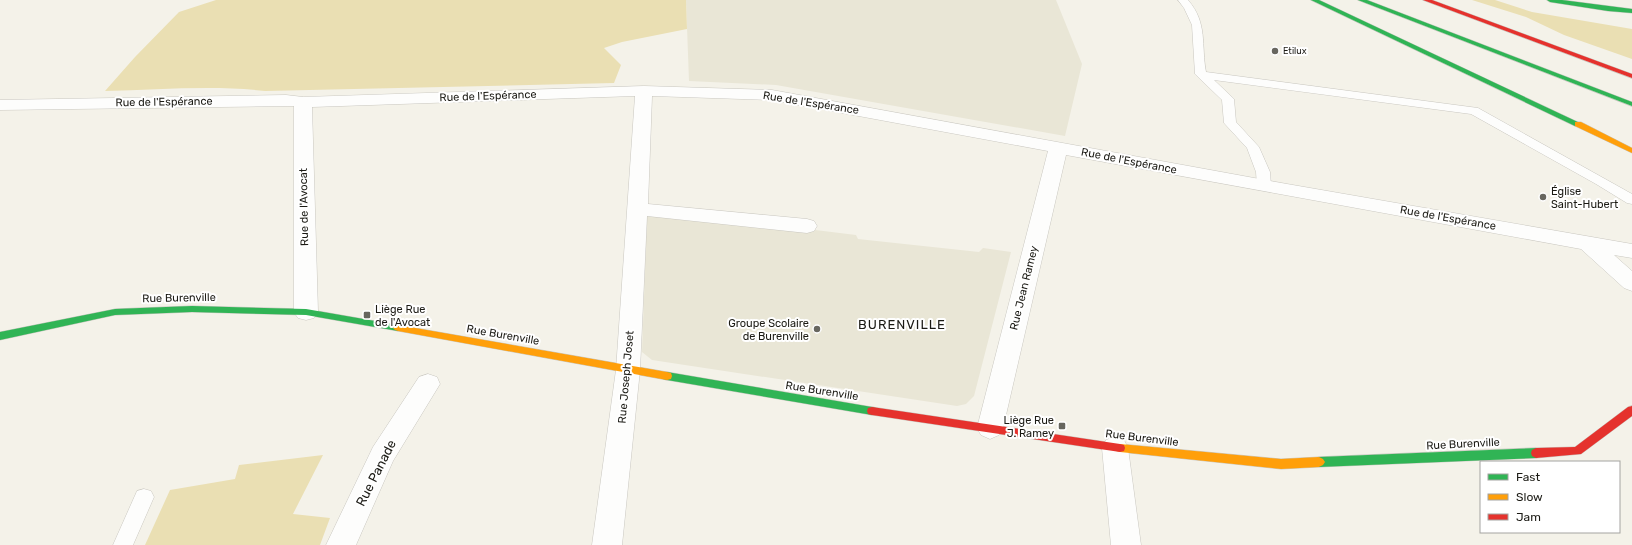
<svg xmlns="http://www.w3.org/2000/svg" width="1632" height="545" viewBox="0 0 1632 545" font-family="Rubik,sans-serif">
<rect width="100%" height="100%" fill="#f4f2e9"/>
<!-- built -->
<g fill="#e9e6d6">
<path d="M686,0H1056L1082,64L1065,136L776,85L689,81Z"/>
<path d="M647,215L799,228L856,235L858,239L979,252L983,248L1011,252L974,396L966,404L957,406L652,360L642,352Z"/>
</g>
<!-- green -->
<g fill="#eadfb3">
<path d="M216,0H686L687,29L622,42L604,48L621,65L614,83L265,91C213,85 158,90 105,91L135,57L179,12Z"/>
<path d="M1472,0H1495L1532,12L1632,29V59L1564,35L1526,17Z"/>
<path d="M323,455L293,514L330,518L320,545H145L170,490L235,479L239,465Z"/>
</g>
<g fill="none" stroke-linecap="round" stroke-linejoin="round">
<!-- lane casing -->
<g stroke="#c9c7c0" stroke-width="1">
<g id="lane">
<path d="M1178,0H1188C1208,23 1201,45 1206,72L1478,108L1632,194V204L1627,203L1596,184L1471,114L1214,80L1234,99L1236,122L1259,147L1270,172L1271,186L1269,189L1264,190L1259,189L1257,186L1256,172L1247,148L1224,123L1222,100L1195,74L1192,25L1184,8Z"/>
<path d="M144,489L151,491L154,497L133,545H113L137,491Z"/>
</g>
</g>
<!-- street casing -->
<g stroke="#c9c7c0" stroke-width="1">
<g id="street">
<path d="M644,86L772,90L1287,184L1632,244V258L1614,255L1632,271V291L1624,288L1581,249L1066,155L1003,428L999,435L990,439L981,435L977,428L1048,151L772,100L652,96L648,204L807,219L814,221L817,226L814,231L807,233L647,216L640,370L622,545H592L616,370L635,96L312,107L318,312L314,318L306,320L298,318L294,312V106L0,110V100L286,95L303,97Z"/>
<path d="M428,374L437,377L440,384L393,461L356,545H326L373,447L419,377Z"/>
<path d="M1115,437L1124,440L1128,448L1141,545H1111L1102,448L1106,440Z"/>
</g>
</g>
<!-- fast casing -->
<g stroke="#c9c7c0" stroke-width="1">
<g id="fast">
<path d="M1311,0H1319L1582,124L1578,126H1575Z"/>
<path d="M1358,0H1367L1632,102V106Z"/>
<path d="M1547,0H1562L1632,9V13L1608,11L1550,2Z"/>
<path d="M192,306L306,309L398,325L401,326L403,328L401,330L398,331L306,315L192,312L115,315L0,340V332L115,309Z"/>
<path d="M667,372L872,407L876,408L877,411L876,414L872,415L667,380L663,379L662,376L663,373Z"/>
<path d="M1536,448L1540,450L1541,453L1540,456L1536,458L1319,467L1315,465L1313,462L1315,459L1319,457Z"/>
</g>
</g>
<!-- slow casing -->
<g stroke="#c9c7c0" stroke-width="1">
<g id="slow">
<path d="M1575,122H1581L1632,148V153L1575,126Z"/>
<path d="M398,325L667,372L671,373L672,376L671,379L667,380L398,331L395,330L393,328L395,326Z"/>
<path d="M1120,444L1281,459L1319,457L1323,459L1325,462L1323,465L1319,467L1281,469L1120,452L1116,451L1115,448L1116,445Z"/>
</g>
</g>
<!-- jam casing -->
<g stroke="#c9c7c0" stroke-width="1">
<g id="jam">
<path d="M1423,0H1432L1632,74V78Z"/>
<path d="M1632,406V416L1581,454L1536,458L1532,456L1531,453L1532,450L1536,448L1575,447L1628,407Z"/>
<path d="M872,407L1120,444L1124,445L1125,448L1124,451L1120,452L872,415L868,414L867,411L868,408Z"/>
</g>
</g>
<!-- lane -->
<use href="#lane" fill="#fdfdfc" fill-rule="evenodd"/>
<!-- street -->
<use href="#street" fill="#fdfdfc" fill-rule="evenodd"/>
<!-- fast -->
<use href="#fast" fill="#30b455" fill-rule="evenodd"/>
<!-- slow -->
<use href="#slow" fill="#ff9f0a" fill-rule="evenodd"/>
<!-- jam -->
<use href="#jam" fill="#e5322d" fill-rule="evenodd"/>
</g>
<!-- markers -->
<g fill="#67665f" stroke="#fff" stroke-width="1.5">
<circle cx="1275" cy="51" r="4"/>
<circle cx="1543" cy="197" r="4"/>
<rect x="363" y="311" width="8" height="8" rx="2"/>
<circle cx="817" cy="329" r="4"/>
<rect x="1058" y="422" width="8" height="8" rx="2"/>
</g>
<g text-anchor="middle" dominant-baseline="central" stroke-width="4" stroke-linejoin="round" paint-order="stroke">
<!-- far-poi labels -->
<g font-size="9" fill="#1b1a14" stroke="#fff" text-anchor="start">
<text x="1283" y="51">Etilux</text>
</g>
<!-- street labels -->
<g font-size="11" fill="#1b1a14" stroke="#fff">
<text transform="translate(488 96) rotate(-2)">Rue de l'Espérance</text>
<text transform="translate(164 102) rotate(-1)">Rue de l'Espérance</text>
<text transform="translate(811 103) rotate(9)">Rue de l'Espérance</text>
<text transform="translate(1129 161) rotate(11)">Rue de l'Espérance</text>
<text transform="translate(304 207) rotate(-91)">Rue de l'Avocat</text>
<text transform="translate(1448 218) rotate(10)">Rue de l'Espérance</text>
<text transform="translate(1024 288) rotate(-76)">Rue Jean Ramey</text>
<text transform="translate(179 298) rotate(-1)">Rue Burenville</text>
<text transform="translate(503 335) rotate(10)">Rue Burenville</text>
<text transform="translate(626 377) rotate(-85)">Rue Joseph Joset</text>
<text transform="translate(822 391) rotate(9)">Rue Burenville</text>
<text transform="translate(1142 438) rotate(7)">Rue Burenville</text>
<text transform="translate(1463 444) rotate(-3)">Rue Burenville</text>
</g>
<!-- poi labels -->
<g font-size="11" fill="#1b1a14" stroke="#fff" text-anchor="start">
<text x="1551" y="191">Église<tspan x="1551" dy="13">Saint-Hubert</tspan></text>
<text x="375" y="309">Liège Rue<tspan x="375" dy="13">de l'Avocat</tspan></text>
<text x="809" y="323" text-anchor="end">Groupe Scolaire<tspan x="809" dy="13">de Burenville</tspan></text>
<text x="1054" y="420" text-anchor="end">Liège Rue<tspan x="1054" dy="13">J. Ramey</tspan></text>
</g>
<!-- quarter labels -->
<g font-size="13" letter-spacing="1" fill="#1b1a14" stroke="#fff">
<text x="902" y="324">BURENVILLE</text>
</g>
<!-- near-street labels -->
<g font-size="13" fill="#1b1a14" stroke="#fff">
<text transform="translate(376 473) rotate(-63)">Rue Panade</text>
</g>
</g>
<!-- legend -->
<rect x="1480" y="461" width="140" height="72" fill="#ffffff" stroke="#a4a3a1"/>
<rect x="1488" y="474" width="20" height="6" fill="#30b455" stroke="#a4a3a1"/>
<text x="1516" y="481" font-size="12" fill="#1b1a14">Fast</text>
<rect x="1488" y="494" width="20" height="6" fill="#ff9f0a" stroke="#a4a3a1"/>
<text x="1516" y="501" font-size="12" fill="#1b1a14">Slow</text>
<rect x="1488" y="514" width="20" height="6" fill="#e5322d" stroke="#a4a3a1"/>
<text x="1516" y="521" font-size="12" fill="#1b1a14">Jam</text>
</svg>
